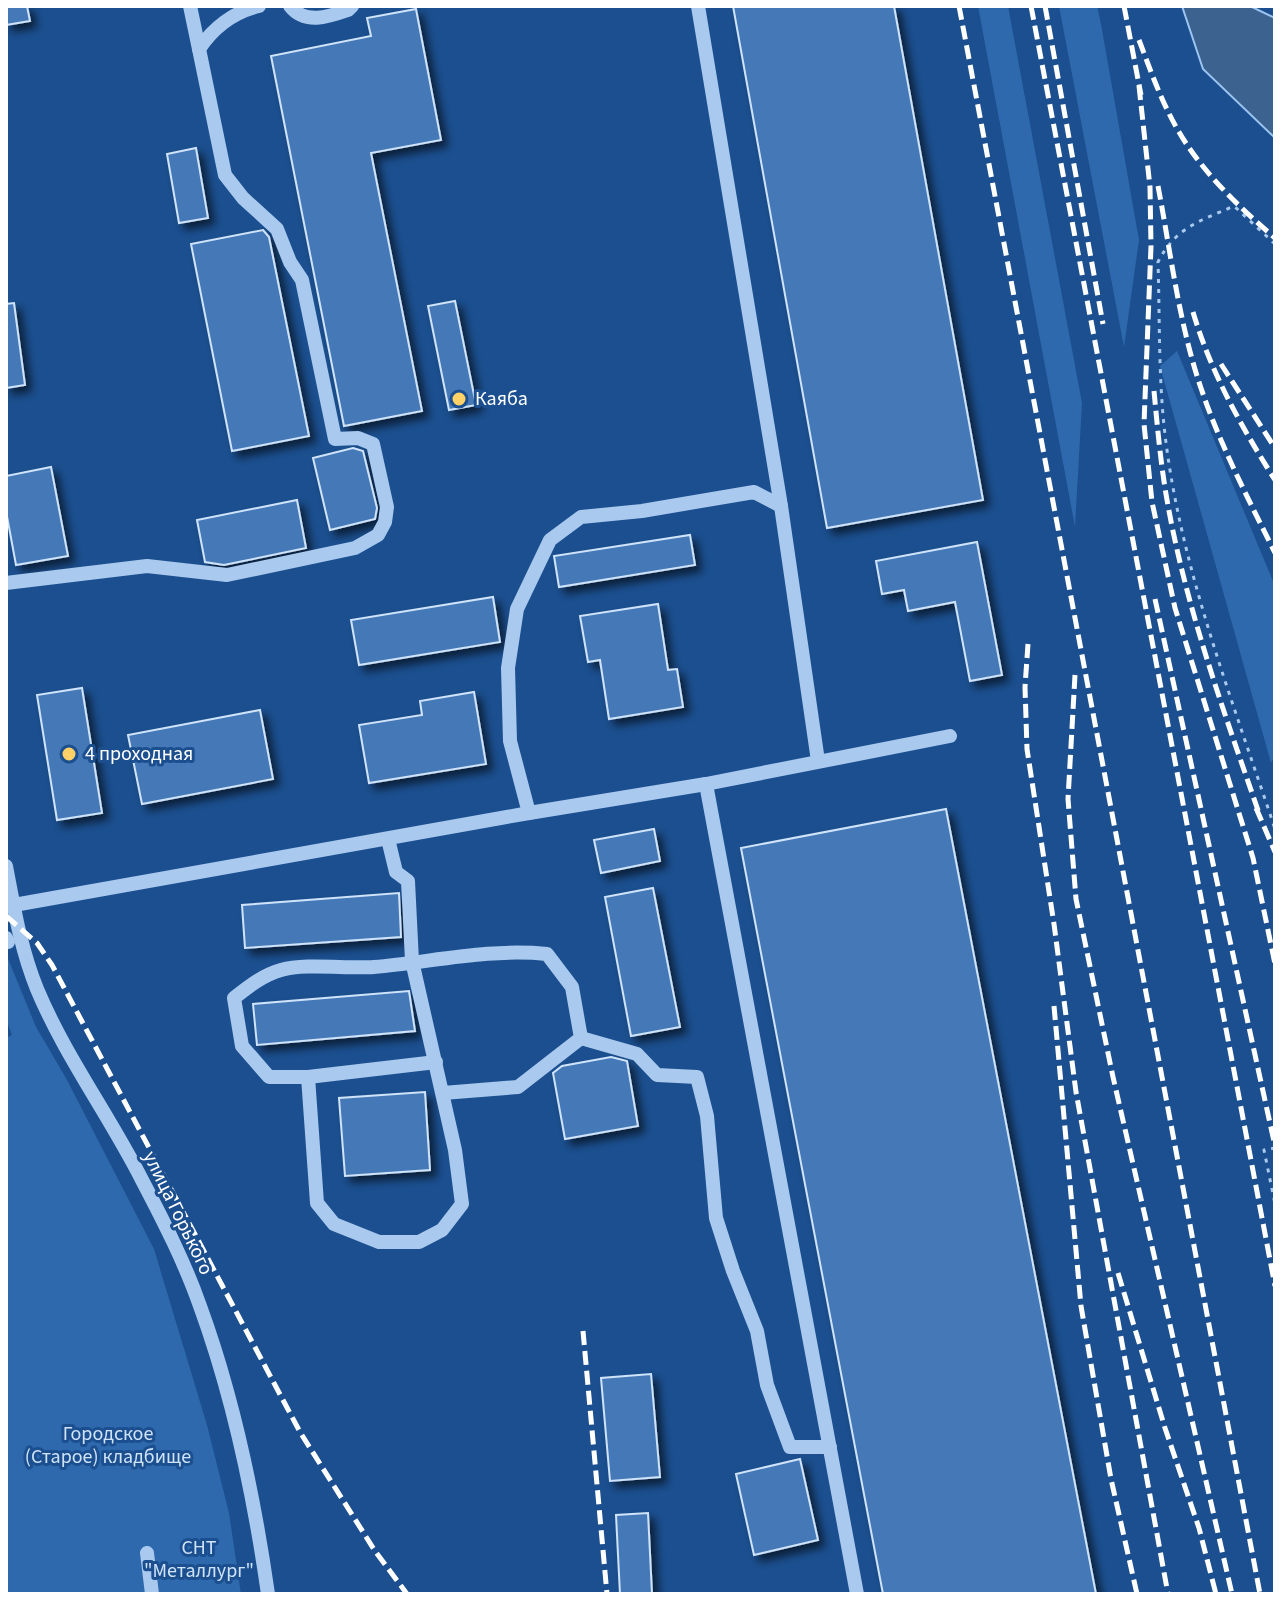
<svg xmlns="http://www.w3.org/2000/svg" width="1281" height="1600" viewBox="0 0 1281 1600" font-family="'Source Sans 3',sans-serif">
<defs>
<filter id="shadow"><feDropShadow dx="6" dy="6" stdDeviation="4" flood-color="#0009"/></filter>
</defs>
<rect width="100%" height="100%" fill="#1b4f8f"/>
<!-- green -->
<g fill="#2e69ad">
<path d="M978,6H1008L1082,403L1075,527Z"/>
<path d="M1059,6H1097L1101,24L1139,240L1124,347Z"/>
<path d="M1177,351L1275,586V755L1271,763L1160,366Z"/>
<path d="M7,956L36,1027L66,1078L154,1249L207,1425L229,1513L241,1594H6V1038L12,1035L6,1019Z"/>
</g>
<!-- water -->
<path fill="#3c6290" stroke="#9cc4f0" stroke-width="2" d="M1182,6H1250L1275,18V138L1203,69Z"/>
<!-- building -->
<g fill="#4478b7" stroke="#cfe3fa" stroke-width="2" filter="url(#shadow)">
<path d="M6,6H27L30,21L6,25Z"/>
<path d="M733,6H894L983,500L827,528Z"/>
<path d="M416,9L441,140L371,153L422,411L344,426L271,56L371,36L367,18Z"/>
<path d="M196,148L208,218L179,223L167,154Z"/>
<path d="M263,230L269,237L309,436L232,451L191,244Z"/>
<path d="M455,301L476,405L449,410L428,306Z"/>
<path d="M14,303L25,385L6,388V304Z"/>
<path d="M353,448L363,451L377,508L375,519L330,530L313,458Z"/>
<path d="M51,467L68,556L16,565L6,511V476Z"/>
<path d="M297,500L306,548L224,565L205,562L197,520Z"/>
<path d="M690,535L695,565L559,587L554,556Z"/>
<path d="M977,542L1002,675L970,681L955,602L908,611L904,590L882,594L876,561Z"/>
<path d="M493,597L500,642L359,665L351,620Z"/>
<path d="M658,604L668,670L677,669L683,707L609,719L600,660L588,662L580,616Z"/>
<path d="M82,688L102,813L57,820L37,695Z"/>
<path d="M474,692L486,764L369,783L359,725L422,715L420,701Z"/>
<path d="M260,710L273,779L142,804L128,735Z"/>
<path d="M946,809L1096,1594H883L741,848Z"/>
<path d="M654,829L660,861L601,873L594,840Z"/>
<path d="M653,888L680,1027L631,1036L605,897Z"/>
<path d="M399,893L401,937L245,948L242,905Z"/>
<path d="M409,991L415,1031L257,1045L253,1004Z"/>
<path d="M611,1057L627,1061L638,1126L565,1139L553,1073L562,1066Z"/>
<path d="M425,1092L430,1170L345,1176L339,1098Z"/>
<path d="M651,1374L660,1477L610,1481L601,1378Z"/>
<path d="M800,1459L818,1540L754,1555L736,1474Z"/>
<path d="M648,1513L652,1594H620L616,1515Z"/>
</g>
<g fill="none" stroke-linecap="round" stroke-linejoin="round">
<!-- path -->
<g stroke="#a9c9ee" stroke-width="3" stroke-dasharray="4 6" stroke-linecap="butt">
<path d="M1275,244L1234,206C1200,221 1176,227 1158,262C1160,324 1158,388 1167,450C1184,576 1235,708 1275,829"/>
<path d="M1275,1148L1264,1150L1275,1204"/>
</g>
<!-- minor -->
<g stroke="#a9c9ee" stroke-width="14">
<path d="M190,6L199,49"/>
<path d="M290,6C305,25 328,17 348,10L352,6"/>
<path d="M698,6L781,506L818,761"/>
<path d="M6,583L147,566L227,575L355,548L378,535L385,522L387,507L373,444L358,438L335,439L302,280L290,262L277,229L243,198L225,175L199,49C213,28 234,12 259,6"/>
<path d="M706,784L857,1594"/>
<path d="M529,813L510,741L508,668L517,609L550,540L581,517L642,511L754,492L781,506"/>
<path d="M388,839L396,872L408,881L412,961L455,1150L462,1204L442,1230L419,1242H379L334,1224L317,1203L308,1077H269L242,1046L234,998C248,987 263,975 281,970C305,963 348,969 374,967C432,962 489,948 547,954L572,987L581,1038L518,1087L443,1093"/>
<path d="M6,866C14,908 21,950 37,989C65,1056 109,1115 142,1180C163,1220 185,1263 200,1306C234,1399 254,1496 268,1594"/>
<path d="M14,905L529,813L706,784L950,736"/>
<path d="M6,938L8,942"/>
<path d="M581,1038L637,1054L657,1075L697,1077L707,1116L716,1218L733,1271L757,1331L767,1385L790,1447H830"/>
<path d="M308,1077L436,1062"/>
<path d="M147,1553L152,1594"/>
</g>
<!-- rail -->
<g stroke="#fff" stroke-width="5" stroke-dasharray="14 6" stroke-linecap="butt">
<path d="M959,6L1260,1594"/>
<path d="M1031,6L1275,1286"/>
<path d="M1045,6L1103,324"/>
<path d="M1124,6L1141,95"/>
<path d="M1139,40C1151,72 1162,103 1179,132C1203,173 1240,208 1275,238"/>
<path d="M1139,86L1150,187L1151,246L1144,424L1152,502L1175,608L1253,858L1275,964"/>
<path d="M1158,186C1171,254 1179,325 1202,391C1221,447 1249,500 1275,553"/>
<path d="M1193,312C1211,373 1241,426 1275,480"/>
<path d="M1221,364L1275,448"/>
<path d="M1154,391C1157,423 1160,456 1165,488C1183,600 1223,709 1260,816"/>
<path d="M1155,599L1275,1146"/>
<path d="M1028,644L1025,687L1027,749L1054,924L1076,1092L1168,1594"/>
<path d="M1075,675L1068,799L1076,899L1113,1077L1232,1594"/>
<path d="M1256,808L1275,852"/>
<path d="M6,916L37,943L52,965L300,1432L375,1551L407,1594"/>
<path d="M1054,1006L1081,1306L1111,1479L1137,1594"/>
<path d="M1118,1273L1165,1428L1199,1528L1216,1594"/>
<path d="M583,1331L607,1594"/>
</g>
</g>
<!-- markers -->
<g fill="#ffd166" stroke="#1b4f8f" stroke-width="3">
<circle cx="459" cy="399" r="8"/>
<circle cx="69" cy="754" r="8"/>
</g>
<g text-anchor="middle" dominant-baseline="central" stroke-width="6" stroke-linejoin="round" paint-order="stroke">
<!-- poi labels -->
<g font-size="20" fill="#fff" stroke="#1b4f8f" text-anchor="start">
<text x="475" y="399">Каяба</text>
<text x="85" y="754">4 проходная</text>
</g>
<!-- street labels -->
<g font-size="20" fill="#fff" stroke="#1b4f8f">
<text transform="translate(178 1213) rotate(64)">улица Горького</text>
</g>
<!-- park labels -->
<g font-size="20" fill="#cfe3fa" stroke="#1b4f8f">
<text x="108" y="1434">Городское<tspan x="108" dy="23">(Старое) кладбище</tspan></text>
<text x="199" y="1548">СНТ<tspan x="199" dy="23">"Металлург"</tspan></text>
</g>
</g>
<!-- border -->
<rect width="1281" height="1600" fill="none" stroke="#ffffff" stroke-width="16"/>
</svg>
